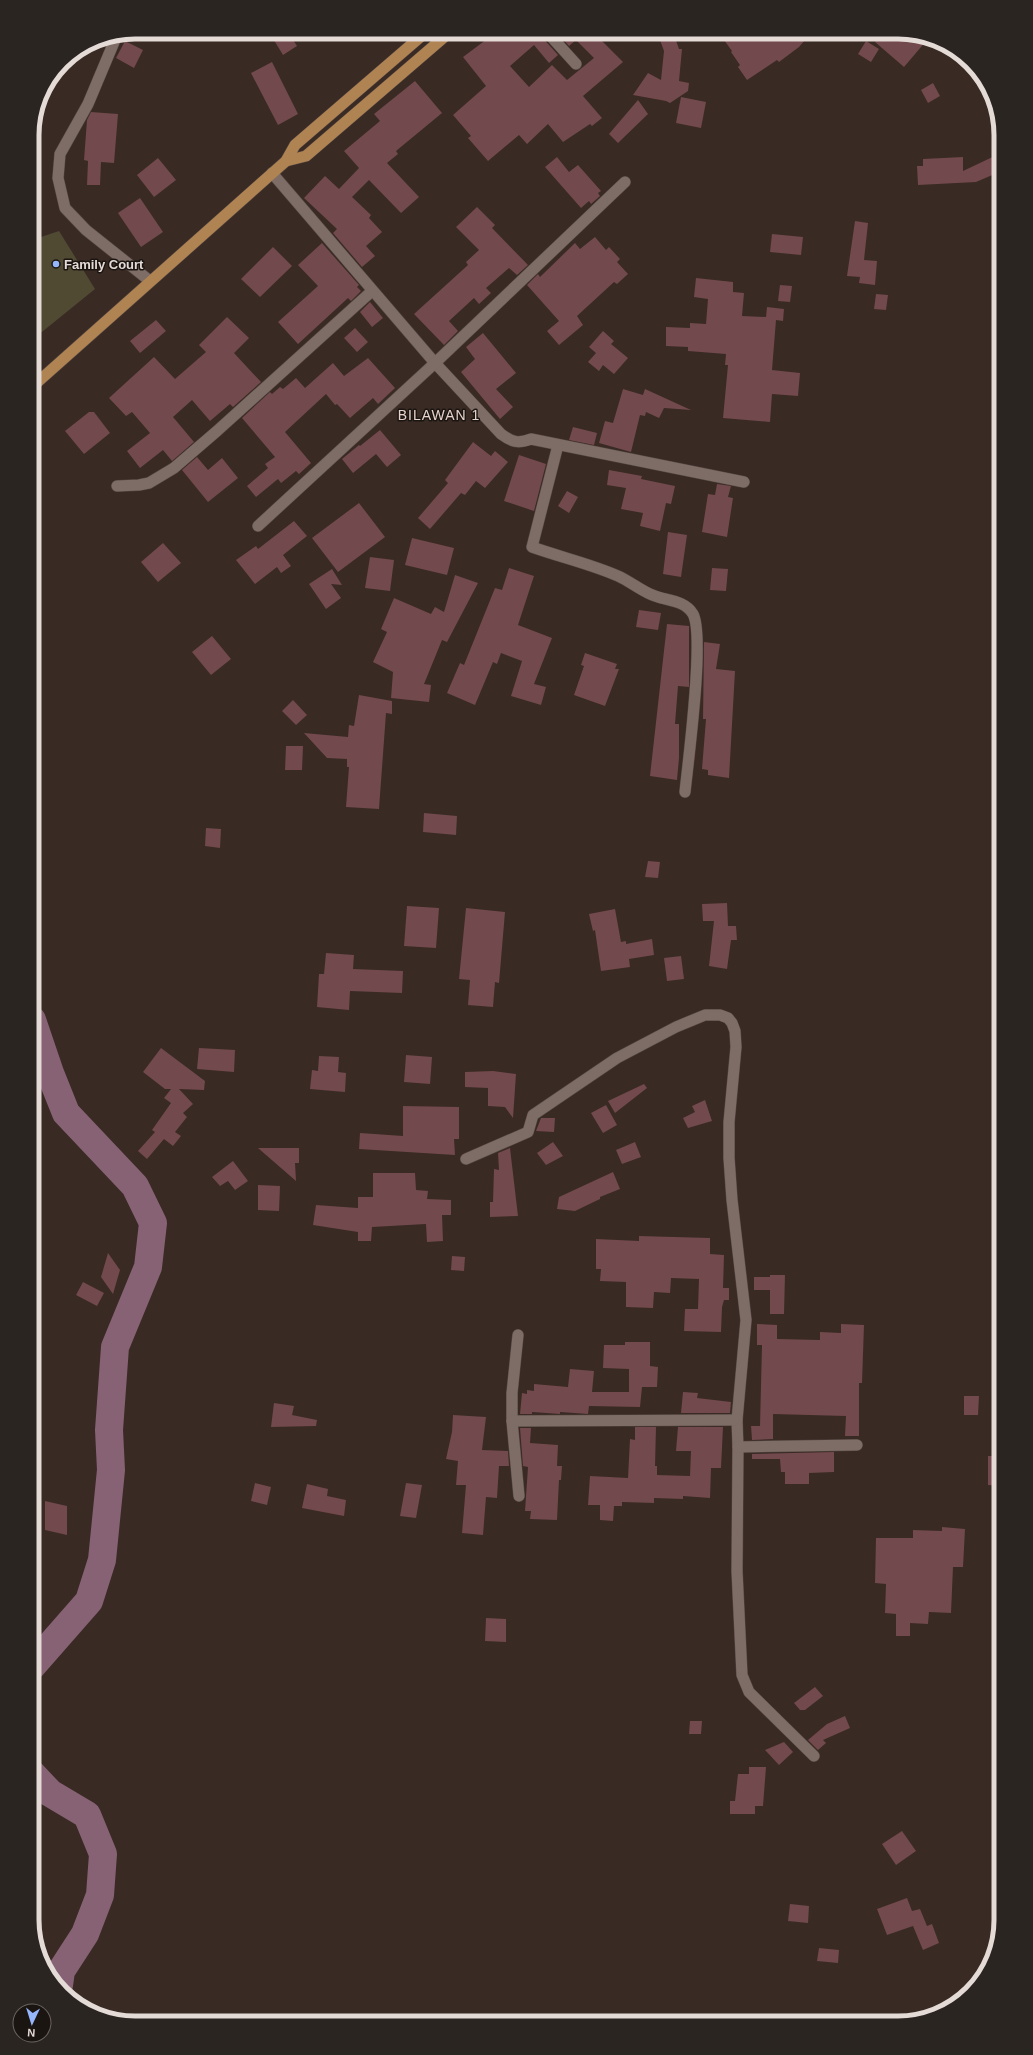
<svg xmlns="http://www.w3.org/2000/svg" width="1033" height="2055" viewBox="0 0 1033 2055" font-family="Arial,sans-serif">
<rect width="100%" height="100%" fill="#392a24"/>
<!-- green -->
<path fill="#504a33" d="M59,231L95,289L32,340V240Z"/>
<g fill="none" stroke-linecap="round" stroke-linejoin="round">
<!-- river -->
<g stroke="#876174" stroke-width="28">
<path d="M32,1666L89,1601L102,1560L111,1470L109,1430L115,1347L148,1267L153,1223L135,1186L66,1113L50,1073L32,1020"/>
<path d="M32,1774L50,1793L87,1815L103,1854L100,1895L85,1934L61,1971L59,1985"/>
</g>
</g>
<!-- building -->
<g fill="#72494c">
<path d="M269,32H288L297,46L283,55Z"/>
<path d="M481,32H499L505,39L513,32H540L542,37L558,55L549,63L534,45L510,66L529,87L552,65L567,80L594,58L576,40L569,46L557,32H593L623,62L583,96L602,118L592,126L590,124L563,142L548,124L527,144L519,135L488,161L468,138L471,136L453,115L486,86L463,57L487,39Z"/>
<path d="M657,32H673L679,49H682L679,81L689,83L688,91L670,103L666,101L633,95L648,73L661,80L664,51Z"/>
<path d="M734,32H812L799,47L779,62L777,60L747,80L738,67L740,65L731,52L732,51L724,40Z"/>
<path d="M883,32H905L927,40L904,67L875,42Z"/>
<path d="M125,41L143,50L134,68L116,58Z"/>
<path d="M866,41L879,49L871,62L858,54Z"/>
<path d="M272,62L298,114L278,125L251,73Z"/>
<path d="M415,81L442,113L396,151L398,154L387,163L419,197L401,213L369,180L352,197L371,215L369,218L382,232L366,246L375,256L362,267L333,233L337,229L304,198L325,176L339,189L359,168L344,151L380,121L374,114Z"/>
<path d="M933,83L940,96L928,103L921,90Z"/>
<path d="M681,97L706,102L701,128L676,123Z"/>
<path d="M638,100L648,114L618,143L609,134Z"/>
<path d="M91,112L118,114L114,163L101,162L100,185H87L88,161L84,160L87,120Z"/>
<path d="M1001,153V167L996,170L997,173L976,182L918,185L917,166H923V159L963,157V171Z"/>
<path d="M557,157L569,172L578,165L601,191L598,193L600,196L591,204L589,201L581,208L545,167Z"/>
<path d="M158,158L176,180L154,197L137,175Z"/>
<path d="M140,198L163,232L141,247L118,213Z"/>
<path d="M477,207L495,225L492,228L528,265L517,275L509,268L486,288L491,293L479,304L474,298L449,321L458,331L444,345L414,314L468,265L466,262L479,250L456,227Z"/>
<path d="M855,221L868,223L864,260L877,261L875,285L859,283L860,277L847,276Z"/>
<path d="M772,234L803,237L801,255L770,252Z"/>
<path d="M595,237L606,250L609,247L620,259L617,262L628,274L617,284L614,282L577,316L583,325L559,345L547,331L559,321L527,285L538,274L540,277L575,243L580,249Z"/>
<path d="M322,243L359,285L357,287L361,291L351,301L348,298L298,344L278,322L318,286L298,265Z"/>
<path d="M273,247L292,266L260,297L241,279Z"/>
<path d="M696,278L733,282V292L744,293L742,316L766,317L767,307L784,309L783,321L776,320L772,370L800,373L798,396L772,394L770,422L723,418L728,365H725L726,354L688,351V347L666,346V327L690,328V323L706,324L708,299L694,297Z"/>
<path d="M780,285L792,286L790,302L778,301Z"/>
<path d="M876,294L888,295L886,310L874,309Z"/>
<path d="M370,302L383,318L372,327L360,312Z"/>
<path d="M227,317L249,338L234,353L261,382L233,407L230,404L210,421L192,400L173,417L194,442L172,461L163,450L140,468L127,451L150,433L132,412L126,416L109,398L154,357L175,379L206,352L199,345Z"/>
<path d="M156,320L166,331L140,353L130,341Z"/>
<path d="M355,328L368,342L357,352L344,338Z"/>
<path d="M603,331L614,341L611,344L628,358L614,374L603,365L599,371L588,362L596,353L589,347Z"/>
<path d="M483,333L516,373L496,389L513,407L500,419L461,372L475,359L466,347Z"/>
<path d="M368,358L395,388L378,404L373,398L350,418L337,404L335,405L326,394L285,432L311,463L299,474L296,471L281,483L278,479L256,497L247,486L268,468L265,464L275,457L242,418L270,392L272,394L280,387L283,389L296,378L305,388L333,363L344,376Z"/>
<path d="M623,389L643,395L645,389L691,410L664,408L659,418L646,412L645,416L640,415L631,452L599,443L605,421L613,423Z"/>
<path d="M89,412H94L110,433L84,454L65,431Z"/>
<path d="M573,427L597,433L594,445L569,440Z"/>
<path d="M380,430L401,455L387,467L376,454L353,473L342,459L359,445L360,446Z"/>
<path d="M473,442L491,456L495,451L508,462L485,488L476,481L465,495L461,493L430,529L418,518L448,483L445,480Z"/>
<path d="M519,455L546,464L534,511L504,501Z"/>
<path d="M197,457L208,470L222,458L238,478L208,502L182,470Z"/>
<path d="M609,470L642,476L641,479L675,486L671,504L666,503L660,531L640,526L643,513L621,509L626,488L607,485Z"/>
<path d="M717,484L731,486L728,497L733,498L727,537L702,532L708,494L715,495Z"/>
<path d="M567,491L578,497L569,513L558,506Z"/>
<path d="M359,503L385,537L338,572L312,538Z"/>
<path d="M294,521L307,536L283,555L291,566L281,573L277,567L255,584L236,560L256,546L258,549Z"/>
<path d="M668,532L687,535L681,577L663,574Z"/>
<path d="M412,538L454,548L447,575L405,565Z"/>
<path d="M163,543L181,563L158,582L141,562Z"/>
<path d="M370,557L394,560L390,591L365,588Z"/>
<path d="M509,568L534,576L518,625L552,638L534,684L546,687L541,705L511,696L522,661L501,653L497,664L493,662L475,705L447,693L460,663L464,665L495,588L502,590Z"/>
<path d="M712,568L728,569L726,591L710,590Z"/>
<path d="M332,569L342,585L331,584L341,598L326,609L309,584Z"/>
<path d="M455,575L478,583L447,642L442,640L424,684L431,685L429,702L391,698L393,672L373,662L387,632L381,629L394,598L431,614L435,607L444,612Z"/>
<path d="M639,610L661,613L658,630L636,627Z"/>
<path d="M667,624L689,626V687L678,686L675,724H679V758L677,780L650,776Z"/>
<path d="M212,636L231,659L211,675L192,652Z"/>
<path d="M704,642L720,644L716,669L735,671L729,778L708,775V770L702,769L706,719H703Z"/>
<path d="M585,653L617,664L615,669H619L605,706L574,695L584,666L581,665Z"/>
<path d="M359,695L392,701V714L386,713L379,809L346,807L349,767H347V759L327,758L304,733L348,737L349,725L354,726Z"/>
<path d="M293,700L307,715L296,725L282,711Z"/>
<path d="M286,746H303L302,770H285Z"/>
<path d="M424,813L457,816L456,835L423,832Z"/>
<path d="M206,828L221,829L220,848L205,846Z"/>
<path d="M648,861L660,862L658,878L645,877Z"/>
<path d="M727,903L728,926H736L737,940H731L727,969L709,966L714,921H703L702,904Z"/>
<path d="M407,906L439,908L436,948L404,946Z"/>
<path d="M466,908L505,912L499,983L495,982L493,1007L468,1005L470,980L459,979Z"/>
<path d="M615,909L621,942L626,941V944L652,939L654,955L629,959L630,967L601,971L595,930L593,931L589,914Z"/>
<path d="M326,953L354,955L353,969L403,971L402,993L350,991L349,1010L317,1007L319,974H324Z"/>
<path d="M681,956L684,979L667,981L664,958Z"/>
<path d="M161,1048L205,1081L204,1090L179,1089L193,1104L183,1113L187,1117L175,1132L181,1136L173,1146L164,1139L147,1159L138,1151L155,1132L152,1130L171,1103L164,1098L171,1089H165L143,1072Z"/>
<path d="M199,1048L235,1050L234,1072L197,1069Z"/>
<path d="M406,1055L432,1057L430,1084L404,1082Z"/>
<path d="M319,1056L339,1057L338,1072L346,1073L345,1092L310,1089L312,1070L318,1071Z"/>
<path d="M493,1071L516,1074L513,1118L505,1107L488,1106V1088L465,1087V1072Z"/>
<path d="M644,1084L647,1088L615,1113L608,1101Z"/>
<path d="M705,1100L712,1121L688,1128L683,1118L695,1112L692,1106Z"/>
<path d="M606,1105L617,1125L603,1133L591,1113Z"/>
<path d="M403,1106L459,1107V1139H454L455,1155L359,1149L360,1133L403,1136Z"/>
<path d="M541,1118H555L554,1132L536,1131Z"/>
<path d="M553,1142L563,1156L546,1165L537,1153Z"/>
<path d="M635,1142L641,1157L622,1164L616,1150Z"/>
<path d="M258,1148H299V1163H295L296,1181Z"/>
<path d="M510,1148L518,1216L490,1217V1202H493L494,1169L499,1170L498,1153Z"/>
<path d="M233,1161L248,1181L235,1190L228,1181L220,1186L212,1177Z"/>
<path d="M613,1172L620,1189L600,1197V1199L575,1211L557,1209L559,1197Z"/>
<path d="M373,1173H415L416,1190L428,1191L427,1199L451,1200V1215H442L443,1241L427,1242L426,1224L372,1227L371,1241H358V1232L313,1225L316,1205L358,1208V1197H373Z"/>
<path d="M258,1185L280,1186L279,1211L258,1210Z"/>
<path d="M639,1236L710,1238V1254L724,1255L723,1288H729V1300H724L722,1307L721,1332L684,1331L685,1309H698L699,1279L671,1278L670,1293L654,1292L653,1308L626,1307V1282L600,1281L601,1269H596V1239L639,1241Z"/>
<path d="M108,1253L120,1270L113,1294L101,1277Z"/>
<path d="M452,1256L465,1257L464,1271L451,1270Z"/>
<path d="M770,1275H785L784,1314H770V1290H754V1277H770Z"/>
<path d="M83,1282L104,1293L97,1306L76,1295Z"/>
<path d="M757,1324L777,1325V1339L820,1340V1332L841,1333V1324L864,1325L862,1383H859V1436H845L846,1416L773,1414V1439L752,1440L751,1426H760L762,1345H757Z"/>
<path d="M625,1342H650V1366L658,1367L657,1387H642L640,1407L589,1406L588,1414L560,1412V1414L532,1412V1414H520L522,1393L527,1394V1390L534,1391V1384L568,1387L570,1369L594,1371L592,1392H629V1369L603,1368L604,1345H625Z"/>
<path d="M683,1392L698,1393L697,1398L731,1402L730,1413H681Z"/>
<path d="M964,1396H979L978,1415H964Z"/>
<path d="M274,1403L294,1406L292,1415L317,1420L316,1426L271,1427Z"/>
<path d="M453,1415L486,1417L482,1450L508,1451L509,1466H499L497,1498L486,1497L483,1535L462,1533L466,1485H456L458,1461L446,1459L452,1432Z"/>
<path d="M635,1427H656L655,1466H657V1475L690,1476L691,1451H676L678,1427H723L721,1468H711L710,1498L683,1496V1499L654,1498V1503L622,1502V1506H614L613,1521L600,1520V1505H588L590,1476L628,1478L630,1439L635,1440Z"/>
<path d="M520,1428H531L530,1443L558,1445L557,1466H562L561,1480H559L557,1520L530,1519L531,1511H525L528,1467L523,1466Z"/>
<path d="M834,1452V1472L809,1473V1484H785V1472H781L780,1459H752V1454Z"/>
<path d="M988,1456H1001V1486L988,1485Z"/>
<path d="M255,1483L271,1487L267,1505L251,1501Z"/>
<path d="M406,1483L422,1485L416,1518L400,1516Z"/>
<path d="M307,1484L328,1489L327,1496L346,1500L344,1516L302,1508Z"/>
<path d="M45,1501L67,1506V1535L45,1530Z"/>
<path d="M942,1527L965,1529L963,1567H953L951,1613L929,1612L928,1624L910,1623V1636H896V1614L885,1613L886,1584L875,1583L876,1538H913V1530L942,1531Z"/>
<path d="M486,1618L506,1619V1642L485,1641Z"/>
<path d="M815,1687L823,1696L805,1710H800L794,1703Z"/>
<path d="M845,1716L850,1728L823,1740L826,1743L818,1750L808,1740L827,1724Z"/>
<path d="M690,1721H702L701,1734H689Z"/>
<path d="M784,1742L793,1752L779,1765L765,1750Z"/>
<path d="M749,1767H766L763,1806H755V1814H730V1801H735L738,1774H749Z"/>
<path d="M902,1831L916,1851L896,1865L882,1844Z"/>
<path d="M907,1898L912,1911L920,1909L927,1926L932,1924L939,1943L923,1950L913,1926L887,1935L877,1909Z"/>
<path d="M790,1904L809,1906L808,1923L788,1921Z"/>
<path d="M819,1948L839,1950L838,1963L817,1961Z"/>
</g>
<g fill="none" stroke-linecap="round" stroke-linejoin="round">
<!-- minor casing -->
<g stroke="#534641" stroke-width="12">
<g id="minor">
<path d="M547,32L576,64"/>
<path d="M117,35L88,104L60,154L58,178L65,208L86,230L150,281"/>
<path d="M272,173L435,363L501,434C512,442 518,444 531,439L744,482"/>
<path d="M558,445L532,547C560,557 591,564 618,576C629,581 639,589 650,594C664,601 684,599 693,614C705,636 688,762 685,792"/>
<path d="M117,486L139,485L149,483L174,468L217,431L372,291"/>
<path d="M258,526L435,363L625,182"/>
<path d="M466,1159L528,1132L533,1115L617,1058L676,1027L705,1015H720L728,1018L732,1023L735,1031L736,1047L729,1122V1158L732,1200L746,1320L737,1420L738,1447L737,1571L742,1675L749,1692L814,1756"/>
<path d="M518,1335L512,1393V1421L519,1496"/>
<path d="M512,1421L737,1420"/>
<path d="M738,1447L857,1445"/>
</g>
</g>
<!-- trunk casing -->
<g stroke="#534641" stroke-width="12">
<g id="trunk">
<path d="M286,161L306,156L450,32"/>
<path d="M32,387L286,161L295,145L426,32"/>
</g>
</g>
<!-- minor -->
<use href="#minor" stroke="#7e6c66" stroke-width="11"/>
<!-- trunk -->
<use href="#trunk" stroke="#b08352" stroke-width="11"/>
</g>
<!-- markers -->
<circle fill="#95b6fd" stroke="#1b1512" stroke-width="1.5" cx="56" cy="264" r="4"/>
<g text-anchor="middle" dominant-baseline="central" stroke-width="3" stroke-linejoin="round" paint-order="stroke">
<!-- poi labels -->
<g font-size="13" font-weight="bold" fill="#e4dad6" stroke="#1b1512" text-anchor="start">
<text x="64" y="264">Family Court</text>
</g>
<!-- neighbourhood labels -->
<g font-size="14" letter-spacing="1" fill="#e7d3cb" stroke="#1b1512">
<text x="439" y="415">BILAWAN 1</text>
</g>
</g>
<!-- crop -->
<path d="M0 0H1033V2055H0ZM135 39H898A96 96 0 0 1 994 135V1920A96 96 0 0 1 898 2016H135A96 96 0 0 1 39 1920V135A96 96 0 0 1 135 39Z" fill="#2b2522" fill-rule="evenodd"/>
<path fill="none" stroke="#e4dad6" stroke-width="5" d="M135 39H898A96 96 0 0 1 994 135V1920A96 96 0 0 1 898 2016H135A96 96 0 0 1 39 1920V135A96 96 0 0 1 135 39Z"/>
<!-- north arrow -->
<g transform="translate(32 2023) rotate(184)"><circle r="19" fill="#1b1512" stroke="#6b6460"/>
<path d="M0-3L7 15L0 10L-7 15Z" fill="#95b6fd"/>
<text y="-6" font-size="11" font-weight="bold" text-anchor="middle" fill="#e4dad6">N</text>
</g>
</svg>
